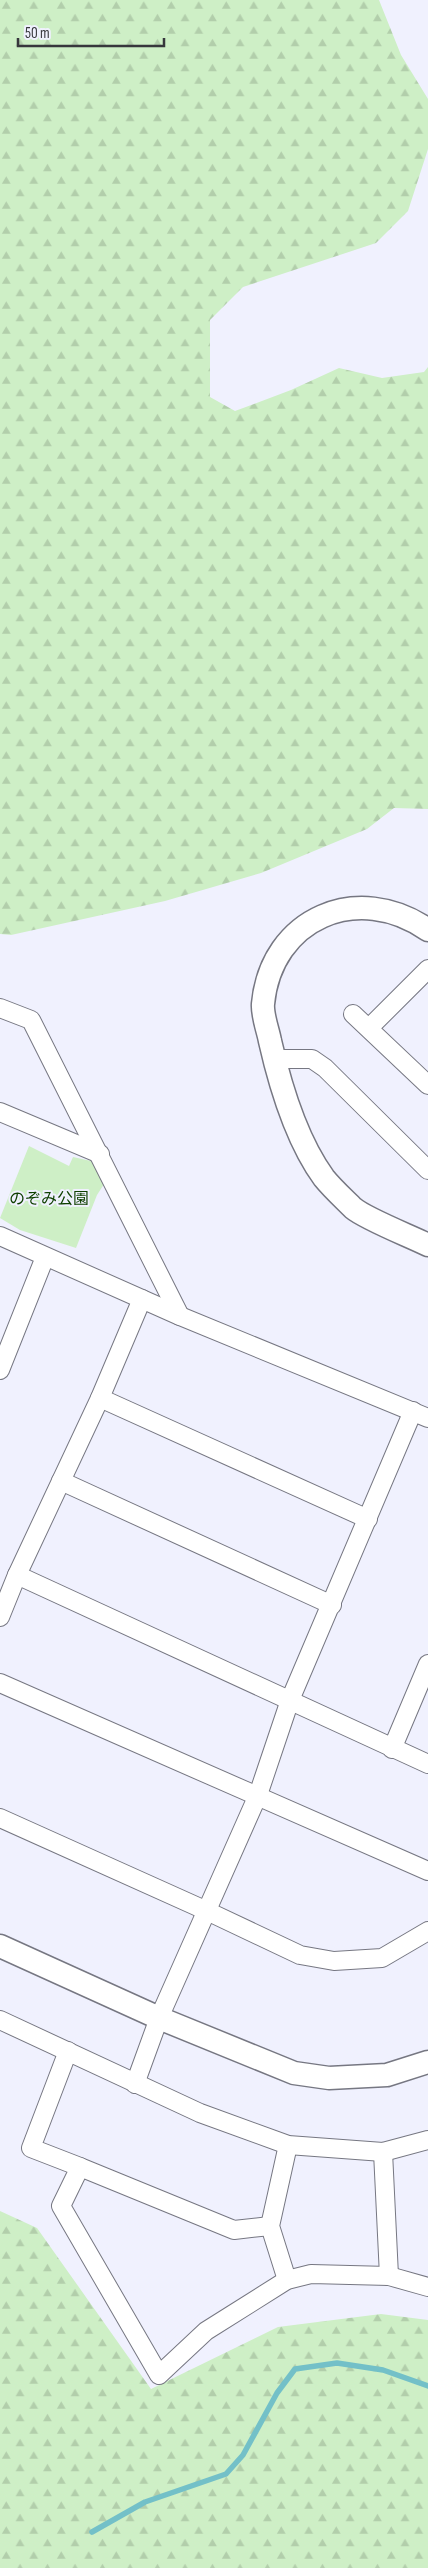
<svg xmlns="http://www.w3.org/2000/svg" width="428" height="2568" viewBox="0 0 428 2568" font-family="'Sofia Sans Condensed','Noto Sans JP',sans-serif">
<defs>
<pattern id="forest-firs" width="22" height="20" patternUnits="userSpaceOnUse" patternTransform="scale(1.25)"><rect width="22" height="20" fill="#ceefc6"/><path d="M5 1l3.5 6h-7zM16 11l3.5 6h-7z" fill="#b2ceab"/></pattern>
</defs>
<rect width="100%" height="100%" fill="#f0f1fe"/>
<!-- forest -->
<g fill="url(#forest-firs)">
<path d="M0,0H379L401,55L428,99V149L408,211L376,243L243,287L210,320V397L235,411L291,390L339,368L382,378L424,372L428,367V809L394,808L367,829L261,873L165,901L11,935L0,934Z"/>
<path d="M0,2211L37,2228L151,2389L278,2327L381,2314L428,2320V2568H0Z"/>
</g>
<!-- park -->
<path fill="#ceefc6" d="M29,1146L69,1166L73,1157L91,1161L106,1181L97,1195L76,1248L20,1230L0,1218Z"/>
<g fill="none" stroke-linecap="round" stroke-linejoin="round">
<!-- stream -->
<path stroke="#73c0c8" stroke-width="5.5" d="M92,2532L145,2502L226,2474L243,2455L277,2393L295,2369L337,2363L383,2370L428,2386"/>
<!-- minor casing -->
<g stroke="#767782" stroke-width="20">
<g id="minor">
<path d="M0,1008L31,1020L180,1316"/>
<path d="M353,1014L428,1085"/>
<path d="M370,1027L428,969"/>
<path d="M274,1059H312L325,1068L428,1170"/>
<path d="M0,1112L100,1154"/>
<path d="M0,1236L180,1316L428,1418"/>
<path d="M0,1370L45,1257"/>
<path d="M100,1398L368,1519"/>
<path d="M61,1481L332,1605"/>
<path d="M17,1575L428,1764"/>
<path d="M0,1617L17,1575L100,1398L142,1299"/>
<path d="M0,1683L428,1871"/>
<path d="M392,1749L428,1664"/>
<path d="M0,1818L207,1911L300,1955L334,1961L382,1958L428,1931"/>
<path d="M0,2020L200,2113L288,2145L383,2152L428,2140"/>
<path d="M68,2051L31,2148L80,2167L61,2206L159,2375L206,2331L287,2280L311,2274L389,2276L428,2287"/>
<path d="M135,2084L159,2018L258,1795L290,1700L413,1411"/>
<path d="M383,2152L389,2276"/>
<path d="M80,2167L234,2230L270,2226"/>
<path d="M287,2280L270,2226L288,2145"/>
</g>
</g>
<!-- tertiary casing -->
<g stroke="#767782" stroke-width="25">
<g id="tertiary">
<path d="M428,930C358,881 271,918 263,1004C262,1015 268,1030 270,1041C280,1085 297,1141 324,1178C332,1188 344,1199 353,1208C366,1219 410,1236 428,1245"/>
<path d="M0,1946L159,2018L294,2073L329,2078L387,2075L428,2062"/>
</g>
</g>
<!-- minor -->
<use href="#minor" stroke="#fff" stroke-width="18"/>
<!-- tertiary -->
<use href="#tertiary" stroke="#fff" stroke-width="22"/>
</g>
<g text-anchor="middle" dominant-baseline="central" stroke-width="4" stroke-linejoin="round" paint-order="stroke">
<!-- park labels -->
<g font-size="16" fill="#0f4000" stroke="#f0f1fe">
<text x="49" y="1199">のぞみ公園</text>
</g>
</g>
<!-- scale -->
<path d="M18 38v8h146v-8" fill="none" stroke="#37373c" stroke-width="2.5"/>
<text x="25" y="38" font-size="15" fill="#37373c" stroke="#f0f1fe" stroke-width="4" paint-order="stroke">50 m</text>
</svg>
